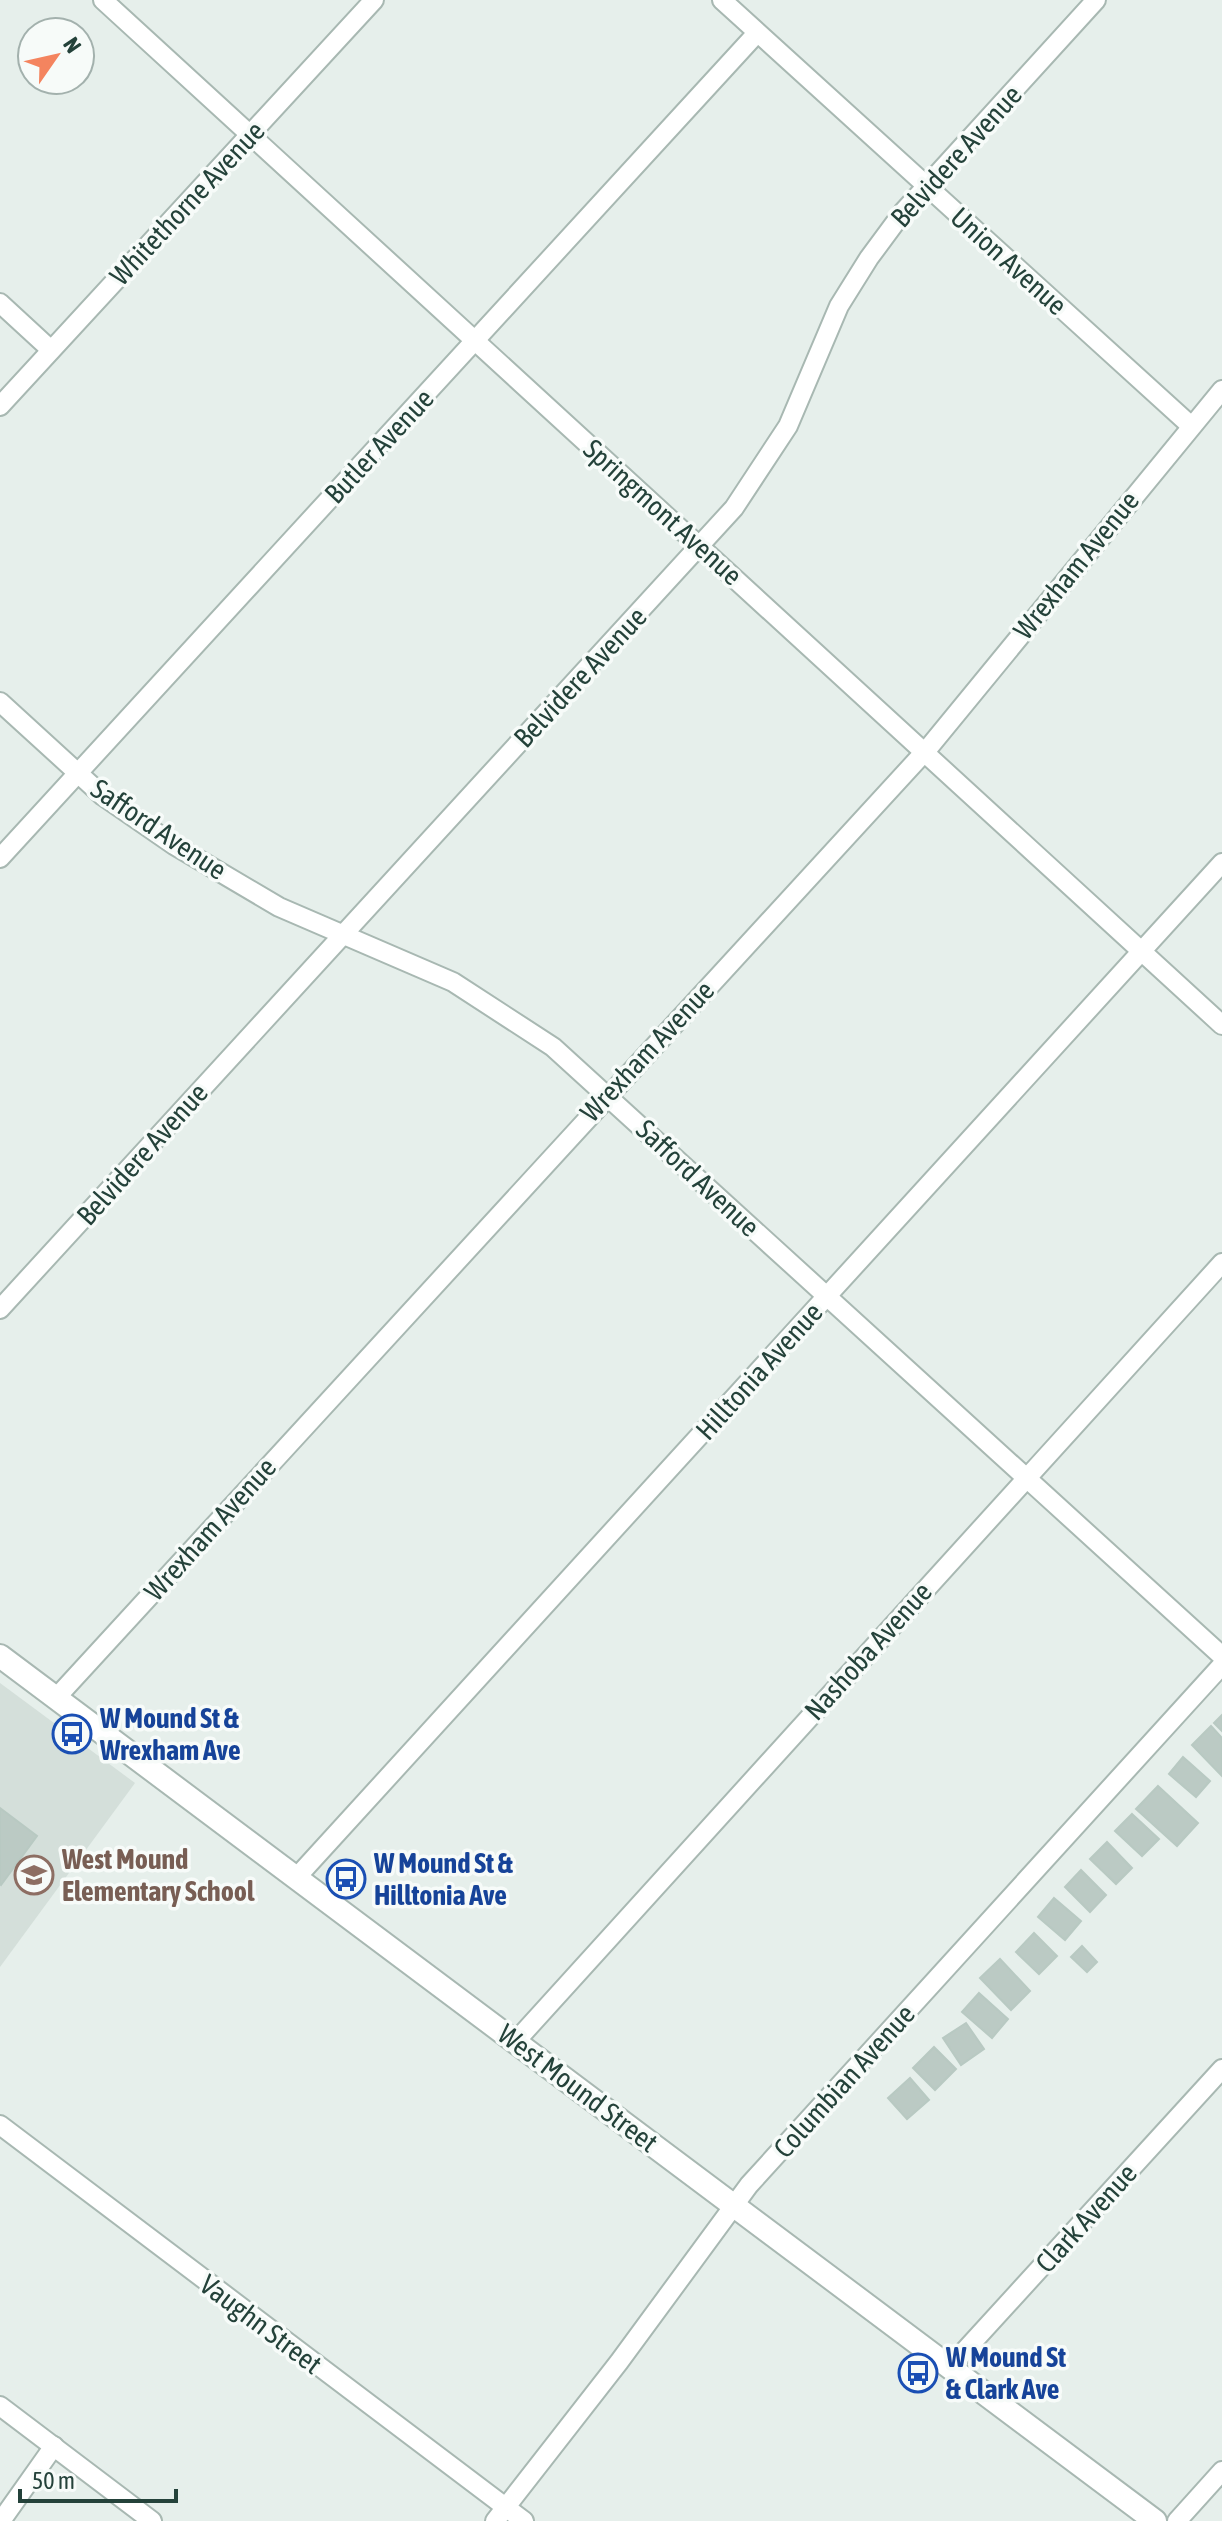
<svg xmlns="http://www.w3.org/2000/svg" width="1222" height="2521" viewBox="0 0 1222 2521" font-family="'Asap Condensed',sans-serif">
<rect width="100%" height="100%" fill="#e6efeb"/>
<!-- built -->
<path fill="#d4dfda" d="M0,1683L135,1783L0,1967Z"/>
<!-- building -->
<g fill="#bbcac4" stroke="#b8c9c2" stroke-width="2">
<path d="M1222,1715V1731L1214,1723Z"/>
<path d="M1211,1726L1222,1738V1776L1192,1745Z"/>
<path d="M1183,1757L1210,1781L1196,1797L1169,1774Z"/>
<path d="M1158,1786L1198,1823L1177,1846L1136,1809Z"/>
<path d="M0,1808L37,1836L1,1885L0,1884Z"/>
<path d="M1132,1814L1159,1839L1142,1856L1115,1831Z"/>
<path d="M1107,1842L1132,1868L1116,1884L1090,1859Z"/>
<path d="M1081,1870L1106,1895L1090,1912L1065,1887Z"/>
<path d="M1054,1898L1081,1921L1065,1940L1038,1917Z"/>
<path d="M1034,1933L1057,1956L1039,1974L1016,1952Z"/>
<path d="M1082,1946L1097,1962L1087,1972L1071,1957Z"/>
<path d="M1000,1959L1030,1991L1011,2010L980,1978Z"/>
<path d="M979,1993L1008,2019L992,2038L962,2012Z"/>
<path d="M966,2023L984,2049L961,2065L943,2038Z"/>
<path d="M934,2047L956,2069L935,2090L913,2068Z"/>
<path d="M910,2078L929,2100L907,2119L888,2098Z"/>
</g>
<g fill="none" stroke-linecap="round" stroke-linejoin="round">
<!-- minor casing -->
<g stroke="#a8b8b2" stroke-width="22">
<g id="minor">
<path d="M103,0L1222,1025"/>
<path d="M722,0L1190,425"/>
<path d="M0,303L51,350"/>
<path d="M0,406L374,0"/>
<path d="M0,702L103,796L174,845L279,907L453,982L553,1047L1222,1656"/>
<path d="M0,858L757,33"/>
<path d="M0,1309L734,508L788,426L839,306L869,258L903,212L1096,0"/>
<path d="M56,1698L930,746L1222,390"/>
<path d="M296,1878L1222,863"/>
<path d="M516,2041L1222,1263"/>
<path d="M0,2125L524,2521"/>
<path d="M949,2368L1222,2069"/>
<path d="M0,2406L152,2521"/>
<path d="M1,2521L54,2446"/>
<path d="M495,2521L619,2362L749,2185L1222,1665"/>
<path d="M1177,2521L1222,2471"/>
</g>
</g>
<!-- tertiary casing -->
<g stroke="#a8b8b2" stroke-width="26">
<path id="tertiary" d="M0,1656L1155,2521"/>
</g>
<!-- minor -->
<use href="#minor" stroke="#fff" stroke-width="18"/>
<!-- tertiary -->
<use href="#tertiary" stroke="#fff" stroke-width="22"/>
</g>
<!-- icons -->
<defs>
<g id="bus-ring" transform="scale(2)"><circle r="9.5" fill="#f7fbf9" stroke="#1a4fb4" stroke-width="1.5"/><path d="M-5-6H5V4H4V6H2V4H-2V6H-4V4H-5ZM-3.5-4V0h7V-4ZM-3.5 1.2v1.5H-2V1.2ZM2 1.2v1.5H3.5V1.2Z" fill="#1a4fb4"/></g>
<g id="school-ring" transform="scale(2)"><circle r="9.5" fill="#f7fbf9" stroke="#8d6e63" stroke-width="1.5"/><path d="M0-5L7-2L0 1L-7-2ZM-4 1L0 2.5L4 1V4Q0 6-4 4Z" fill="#8d6e63"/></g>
</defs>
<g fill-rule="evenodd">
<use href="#bus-ring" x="72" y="1734"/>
<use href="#school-ring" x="34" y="1875"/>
<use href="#bus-ring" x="346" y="1879"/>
<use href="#bus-ring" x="918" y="2373"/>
</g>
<g text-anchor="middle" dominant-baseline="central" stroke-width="7" stroke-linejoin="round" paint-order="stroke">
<!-- street labels -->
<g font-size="28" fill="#24423a" stroke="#f7fbf9">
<text transform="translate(956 156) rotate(-48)">Belvidere Avenue</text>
<text transform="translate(187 203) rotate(-47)">Whitethorne Avenue</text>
<text transform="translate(1009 261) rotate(42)">Union Avenue</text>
<text transform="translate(379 446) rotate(-47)">Butler Avenue</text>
<text transform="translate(663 512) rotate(42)">Springmont Avenue</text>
<text transform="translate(1076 565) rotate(-51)">Wrexham Avenue</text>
<text transform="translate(580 677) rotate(-47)">Belvidere Avenue</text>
<text transform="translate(159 829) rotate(34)">Safford Avenue</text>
<text transform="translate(647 1051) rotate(-47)">Wrexham Avenue</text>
<text transform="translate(142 1154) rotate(-48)">Belvidere Avenue</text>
<text transform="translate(698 1178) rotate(43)">Safford Avenue</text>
<text transform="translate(759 1371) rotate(-48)">Hilltonia Avenue</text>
<text transform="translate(210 1529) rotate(-48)">Wrexham Avenue</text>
<text transform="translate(868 1651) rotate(-48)">Nashoba Avenue</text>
<text transform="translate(844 2081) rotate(-48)">Columbian Avenue</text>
<text transform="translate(578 2088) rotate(37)">West Mound Street</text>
<text transform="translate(1086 2218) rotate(-48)">Clark Avenue</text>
<text transform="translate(261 2324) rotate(37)">Vaughn Street</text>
</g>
<!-- transit labels -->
<g font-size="28" font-weight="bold" fill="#164399" stroke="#f7fbf9" text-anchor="start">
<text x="100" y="1718">W Mound St &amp;<tspan x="100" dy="32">Wrexham Ave</tspan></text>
<text x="374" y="1863">W Mound St &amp;<tspan x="374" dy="32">Hilltonia Ave</tspan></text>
<text x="946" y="2357">W Mound St<tspan x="946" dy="32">&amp; Clark Ave</tspan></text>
</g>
<!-- education labels -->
<g font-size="28" font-weight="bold" fill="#785e54" stroke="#f7fbf9" text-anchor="start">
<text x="62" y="1859">West Mound<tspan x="62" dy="32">Elementary School</tspan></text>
</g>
</g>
<!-- north arrow -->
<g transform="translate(56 56) rotate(56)"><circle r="38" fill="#f7fbf9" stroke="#a3b1ad" stroke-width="2"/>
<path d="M0-6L14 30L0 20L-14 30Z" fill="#f4845f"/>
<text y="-12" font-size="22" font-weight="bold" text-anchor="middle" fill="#24423a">N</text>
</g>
<!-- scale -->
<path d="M20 2489v12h156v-12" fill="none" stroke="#24423a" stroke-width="4"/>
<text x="32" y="2489" font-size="24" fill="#24423a" stroke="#f7fbf9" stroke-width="6" paint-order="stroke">50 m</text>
</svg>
